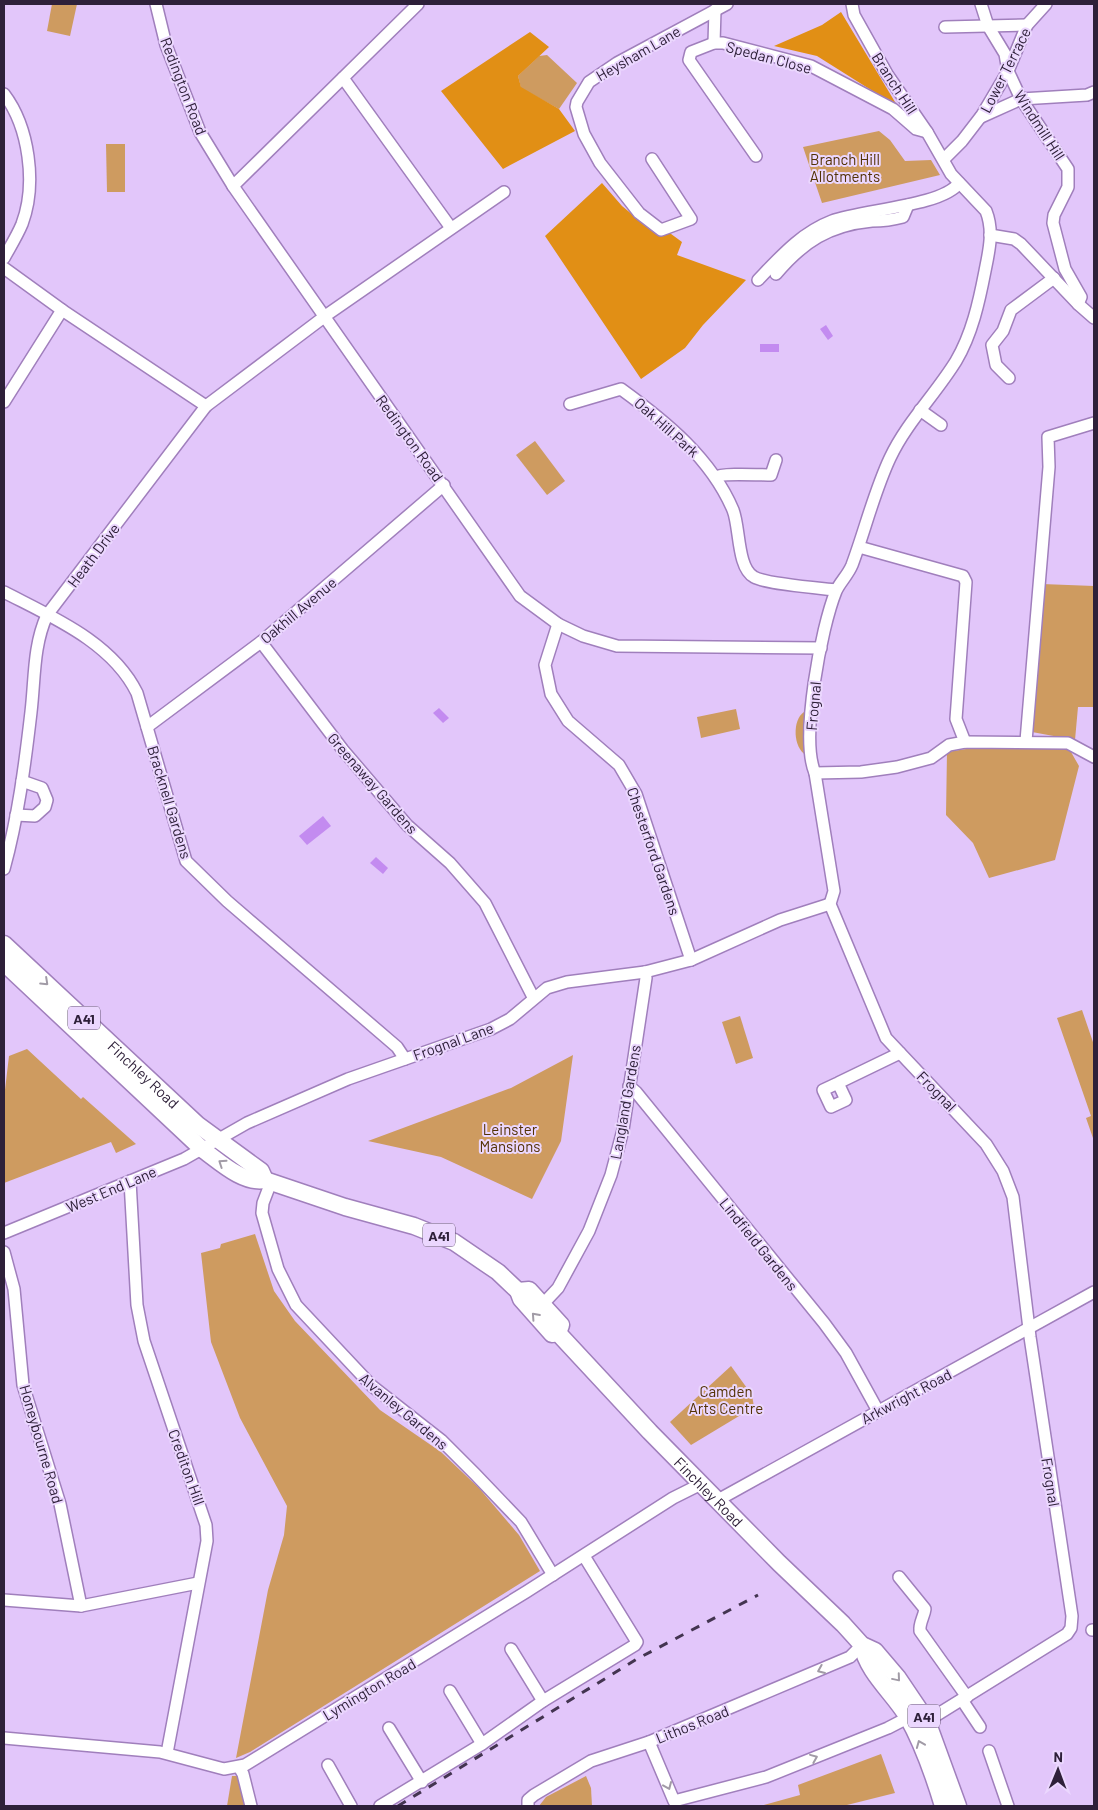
<svg xmlns="http://www.w3.org/2000/svg" width="1098" height="1810" viewBox="0 0 1098 1810" font-family="Barlow,sans-serif">
<rect width="100%" height="100%" fill="#e2c6fa"/>
<!-- green -->
<g fill="#ce9b60">
<path d="M52,4H77L70,36L47,31Z"/>
<path d="M547,55L577,83L559,109L521,88L518,76L539,56Z"/>
<path d="M879,131L890,140L905,161L931,160L940,175L822,203L803,147Z"/>
<path d="M106,144H125V192H107Z"/>
<path d="M535,441L565,481L547,495L516,455Z"/>
<path d="M1042,584L1094,586V707H1078L1075,740L1032,732Z"/>
<path d="M736,709L740,729L701,738L697,717Z"/>
<path d="M804,712L806,714V755C793,748 792,720 804,712Z"/>
<path d="M1067,745L1079,766L1055,860L989,878L973,843L946,815L947,752L985,746Z"/>
<path d="M1082,1010L1094,1045V1141L1086,1118L1091,1116L1057,1018Z"/>
<path d="M740,1016L753,1058L736,1064L722,1022Z"/>
<path d="M27,1049L81,1099L83,1097L136,1144L116,1153L111,1142L4,1183V1098L9,1056Z"/>
<path d="M573,1055L561,1141L532,1199L441,1157L368,1141L511,1088Z"/>
<path d="M255,1234L274,1291L295,1321L380,1410L441,1452L479,1488L519,1535L540,1571L250,1752L236,1758L268,1590L284,1535L287,1506L240,1418L211,1342L201,1253L220,1248L221,1244Z"/>
<path d="M731,1366L752,1395L754,1407L691,1445L670,1422Z"/>
<path d="M881,1754L895,1793L843,1806H760L800,1795L798,1785Z"/>
<path d="M232,1776H238L245,1806H227Z"/>
<path d="M586,1776L591,1788L592,1806H539L546,1797Z"/>
</g>
<!-- forest -->
<g fill="#e18f15">
<path d="M841,12L898,107L817,56L774,46L822,25Z"/>
<path d="M530,32L549,47L518,76L521,87L559,109L575,131L503,169L441,91Z"/>
<path d="M602,183L622,206L651,230L667,231L682,242L677,255L746,280L703,325L685,348L641,379L545,236Z"/>
</g>
<!-- water -->
<g fill="#c38bf0">
<path d="M826,325L833,336L828,340L820,329Z"/>
<rect x="760" y="344" width="19" height="8"/>
<path d="M439,708L449,718L443,723L433,713Z"/>
<path d="M323,816L331,826L307,845L299,836Z"/>
<path d="M376,857L388,868L383,874L370,863Z"/>
</g>
<g fill="none" stroke-linecap="round" stroke-linejoin="round">
<!-- minor casing -->
<g stroke="#a07fbc" stroke-width="14">
<g id="minor">
<path d="M156,4L166,45L200,132L233,186L520,596L558,624L583,636L617,646L821,648"/>
<path d="M852,4L854,15L887,74L927,132L951,174L986,211C994,231 989,251 985,271C979,302 972,334 956,361C935,395 907,422 890,458C874,492 865,530 852,565C848,575 840,582 836,591C821,628 800,738 815,773L834,891L830,904L886,1038L986,1144L1003,1171L1013,1197L1030,1337L1072,1616L1071,1628L1067,1634L927,1721"/>
<path d="M981,4L988,26L1005,54L1008,71L1021,99L1068,169V187L1054,215L1053,223L1065,269L1081,297L1078,304"/>
<path d="M945,27L1027,25"/>
<path d="M714,43L715,10"/>
<path d="M343,78L451,228"/>
<path d="M4,94C29,127 37,184 22,224C17,236 10,247 4,258"/>
<path d="M981,117L1021,99L1087,95L1094,92"/>
<path d="M756,156L689,60L691,52L714,43H723L811,66L893,109L916,129L927,132"/>
<path d="M652,159L691,219L661,230L639,213L600,163L584,134L576,107L577,102L589,82L617,63L727,4"/>
<path d="M944,159L962,141L982,115L1008,71L1027,25L1046,4"/>
<path d="M233,186L418,4"/>
<path d="M990,235L1014,239L1021,244L1078,304L1094,318"/>
<path d="M4,268L62,310L206,406"/>
<path d="M776,274C803,242 829,225 872,221C884,221 892,220 903,217L908,205"/>
<path d="M758,280C781,256 801,233 832,221C861,210 943,206 959,183"/>
<path d="M1009,378L996,365L992,345L1003,331L1011,310L1054,278"/>
<path d="M4,402L62,310"/>
<path d="M570,404L621,389C665,421 711,458 733,510C740,527 737,568 754,577C766,584 819,588 836,590"/>
<path d="M920,410L941,425"/>
<path d="M716,477C721,473 761,475 771,475L776,460"/>
<path d="M859,547L963,576L966,582L956,719L965,742"/>
<path d="M4,592C52,617 112,642 137,693L186,861L227,901L397,1047L405,1059"/>
<path d="M558,624L545,665L551,694L568,721L619,765L636,794L691,960"/>
<path d="M261,642L343,750L407,825L450,863L485,903L533,997"/>
<path d="M147,727L261,642L444,485"/>
<path d="M1026,741L1049,467L1048,437L1094,423"/>
<path d="M815,773L861,772L897,767L931,758L949,745L965,742L1068,743L1094,757"/>
<path d="M16,815L35,816L45,807L47,800L42,788L22,781"/>
<path d="M4,869C18,818 25,764 31,712C35,678 33,646 47,615L206,406L328,314L504,192"/>
<path d="M838,1083L846,1100L831,1107L823,1090L838,1083L840,1082L900,1053"/>
<path d="M629,1086L636,1092L824,1323L846,1353L878,1411"/>
<path d="M130,1181L137,1305L144,1341L206,1525L207,1541L167,1753"/>
<path d="M271,1182L263,1203L262,1213L278,1269L296,1305L372,1386L441,1440L475,1474L521,1522L553,1575"/>
<path d="M4,1233L184,1159L247,1123L348,1079L491,1029L510,1019L547,988L567,982L645,972L691,960L780,920L830,904"/>
<path d="M4,1252L14,1289L23,1385L60,1504L81,1606"/>
<path d="M542,1305L558,1288L589,1231L611,1175L623,1130L646,978L645,972"/>
<path d="M718,1500L1094,1292"/>
<path d="M899,1577L925,1609C924,1617 919,1623 920,1631L967,1697"/>
<path d="M4,1600L81,1606L198,1583"/>
<path d="M1092,1630H1094"/>
<path d="M511,1649L543,1701"/>
<path d="M450,1691L482,1744"/>
<path d="M962,1700L980,1727"/>
<path d="M389,1728L422,1782"/>
<path d="M4,1738L160,1752L224,1769L245,1765L526,1592L673,1498L701,1484"/>
<path d="M649,1742L674,1801L766,1777L888,1728L915,1714"/>
<path d="M989,1751L1008,1806"/>
<path d="M328,1765L351,1806"/>
<path d="M239,1767L243,1774L251,1806"/>
<path d="M380,1806L482,1744L543,1701L635,1645L637,1642L584,1556"/>
<path d="M528,1806V1800L534,1795L591,1761L649,1742L850,1657L862,1645"/>
</g>
</g>
<!-- highway casing -->
<g stroke="#a07fbc" stroke-width="19">
<g id="highway">
<path id="s1" d="M4,944L198,1125L261,1171L265,1180"/>
<path id="s2" d="M4,963L202,1149C220,1162 243,1184 265,1180L345,1207L414,1226L454,1242L498,1272L518,1291L521,1299L552,1334L558,1333L650,1432L779,1563L843,1624L862,1645L875,1651L898,1678L927,1721L958,1806"/>
<path d="M518,1291L529,1290L561,1325L558,1333"/>
<path d="M862,1645C867,1672 893,1693 907,1716C923,1744 934,1776 943,1806"/>
</g>
</g>
<!-- minor -->
<use href="#minor" stroke="#fff" stroke-width="11"/>
<!-- highway -->
<use href="#highway" stroke="#fff" stroke-width="16"/>
<!-- rail -->
<path stroke="#433450" stroke-width="3" stroke-dasharray="9 9" stroke-linecap="butt" d="M398,1806L637,1659L758,1595"/>
</g>
<!-- one-way arrows -->
<defs><path id="oneway-chevron" d="M-2-3.5L2.5 0L-2 3.5" fill="none" stroke-width="1.6" stroke-linecap="round" stroke-linejoin="round" transform="scale(1.25)"/></defs>
<g stroke="#a19ba6">
<use href="#oneway-chevron" transform="translate(45 982) rotate(43)"/>
<use href="#oneway-chevron" transform="translate(222 1163) rotate(-146)"/>
<use href="#oneway-chevron" transform="translate(535 1316) rotate(-132)"/>
<use href="#oneway-chevron" transform="translate(821 1670) rotate(157)"/>
<use href="#oneway-chevron" transform="translate(897 1678) rotate(50)"/>
<use href="#oneway-chevron" transform="translate(920 1744) rotate(-112)"/>
<use href="#oneway-chevron" transform="translate(814 1758) rotate(-22)"/>
<use href="#oneway-chevron" transform="translate(668 1786) rotate(67)"/>
</g>
<g text-anchor="middle" dominant-baseline="central" stroke-width="4" stroke-linejoin="round" paint-order="stroke">
<!-- shield labels -->
<g fill="#ebd7fe" stroke="#675774" stroke-width="1">
<rect x="68" y="1006.5" width="32" height="23" rx="4"/>
<rect x="423" y="1223.5" width="32" height="23" rx="4"/>
<rect x="908" y="1704.5" width="32" height="23" rx="4"/>
</g>
<g font-size="14" font-weight="bold" fill="#2e2039">
<text x="84" y="1018">A41</text>
<text x="439" y="1235">A41</text>
<text x="924" y="1716">A41</text>
</g>
<!-- street labels -->
<g font-size="15" fill="#2e2039" stroke="#ebd7fe">
<text transform="translate(638 53) rotate(-30)">Heysham Lane</text>
<text transform="translate(769 57) rotate(15)">Spedan Close</text>
<text transform="translate(1005 70) rotate(-63)">Lower Terrace</text>
<text transform="translate(895 83) rotate(57)">Branch Hill</text>
<text transform="translate(184 86) rotate(69)">Redington Road</text>
<text transform="translate(1040 125) rotate(57)">Windmill Hill</text>
<text transform="translate(667 427) rotate(42)">Oak Hill Park</text>
<text transform="translate(410 438) rotate(54)">Redington Road</text>
<text transform="translate(93 555) rotate(-53)">Heath Drive</text>
<text transform="translate(298 610) rotate(-40)">Oakhill Avenue</text>
<text transform="translate(813 706) rotate(-85)">Frognal</text>
<text transform="translate(373 783) rotate(49)">Greenaway Gardens</text>
<text transform="translate(170 802) rotate(73)">Bracknell Gardens</text>
<text transform="translate(654 851) rotate(71)">Chesterford Gardens</text>
<text transform="translate(453 1041) rotate(-20)">Frognal Lane</text>
<text stroke="none"><textPath href="#s1" startOffset="191">Finchley Road</textPath></text>
<text transform="translate(937 1091) rotate(46)">Frognal</text>
<text transform="translate(625 1102) rotate(-80)">Langland Gardens</text>
<text transform="translate(111 1189) rotate(-23)">West End Lane</text>
<text transform="translate(759 1244) rotate(51)">Lindfield Gardens</text>
<text transform="translate(906 1396) rotate(-28)">Arkwright Road</text>
<text transform="translate(404 1411) rotate(40)">Alvanley Gardens</text>
<text transform="translate(42 1444) rotate(74)">Honeybourne Road</text>
<text transform="translate(187 1467) rotate(70)">Crediton Hill</text>
<text transform="translate(1051 1482) rotate(81)">Frognal</text>
<text stroke="none"><textPath href="#s2" startOffset="904">Finchley Road</textPath></text>
<text transform="translate(369 1689) rotate(-31)">Lymington Road</text>
<text transform="translate(692 1724) rotate(-22)">Lithos Road</text>
</g>
<!-- park labels -->
<g font-size="15" fill="#523104" stroke="#ebd7fe">
<text x="845" y="159">Branch Hill<tspan x="845" dy="17">Allotments</tspan></text>
<text x="510" y="1129">Leinster<tspan x="510" dy="17">Mansions</tspan></text>
<text x="726" y="1391">Camden<tspan x="726" dy="17">Arts Centre</tspan></text>
</g>
</g>
<!-- border -->
<rect width="1098" height="1810" fill="none" stroke="#2e2039" stroke-width="10"/>
<!-- north arrow -->
<g transform="translate(1058 1770) rotate(1)" stroke="#ebd7fe" stroke-width="4" paint-order="stroke">
<path d="M0-4L9 19L0 12L-9 19Z" fill="#2e2039"/>
<text y="-8" font-size="14" font-weight="bold" text-anchor="middle" fill="#2e2039">N</text>
</g>
</svg>
